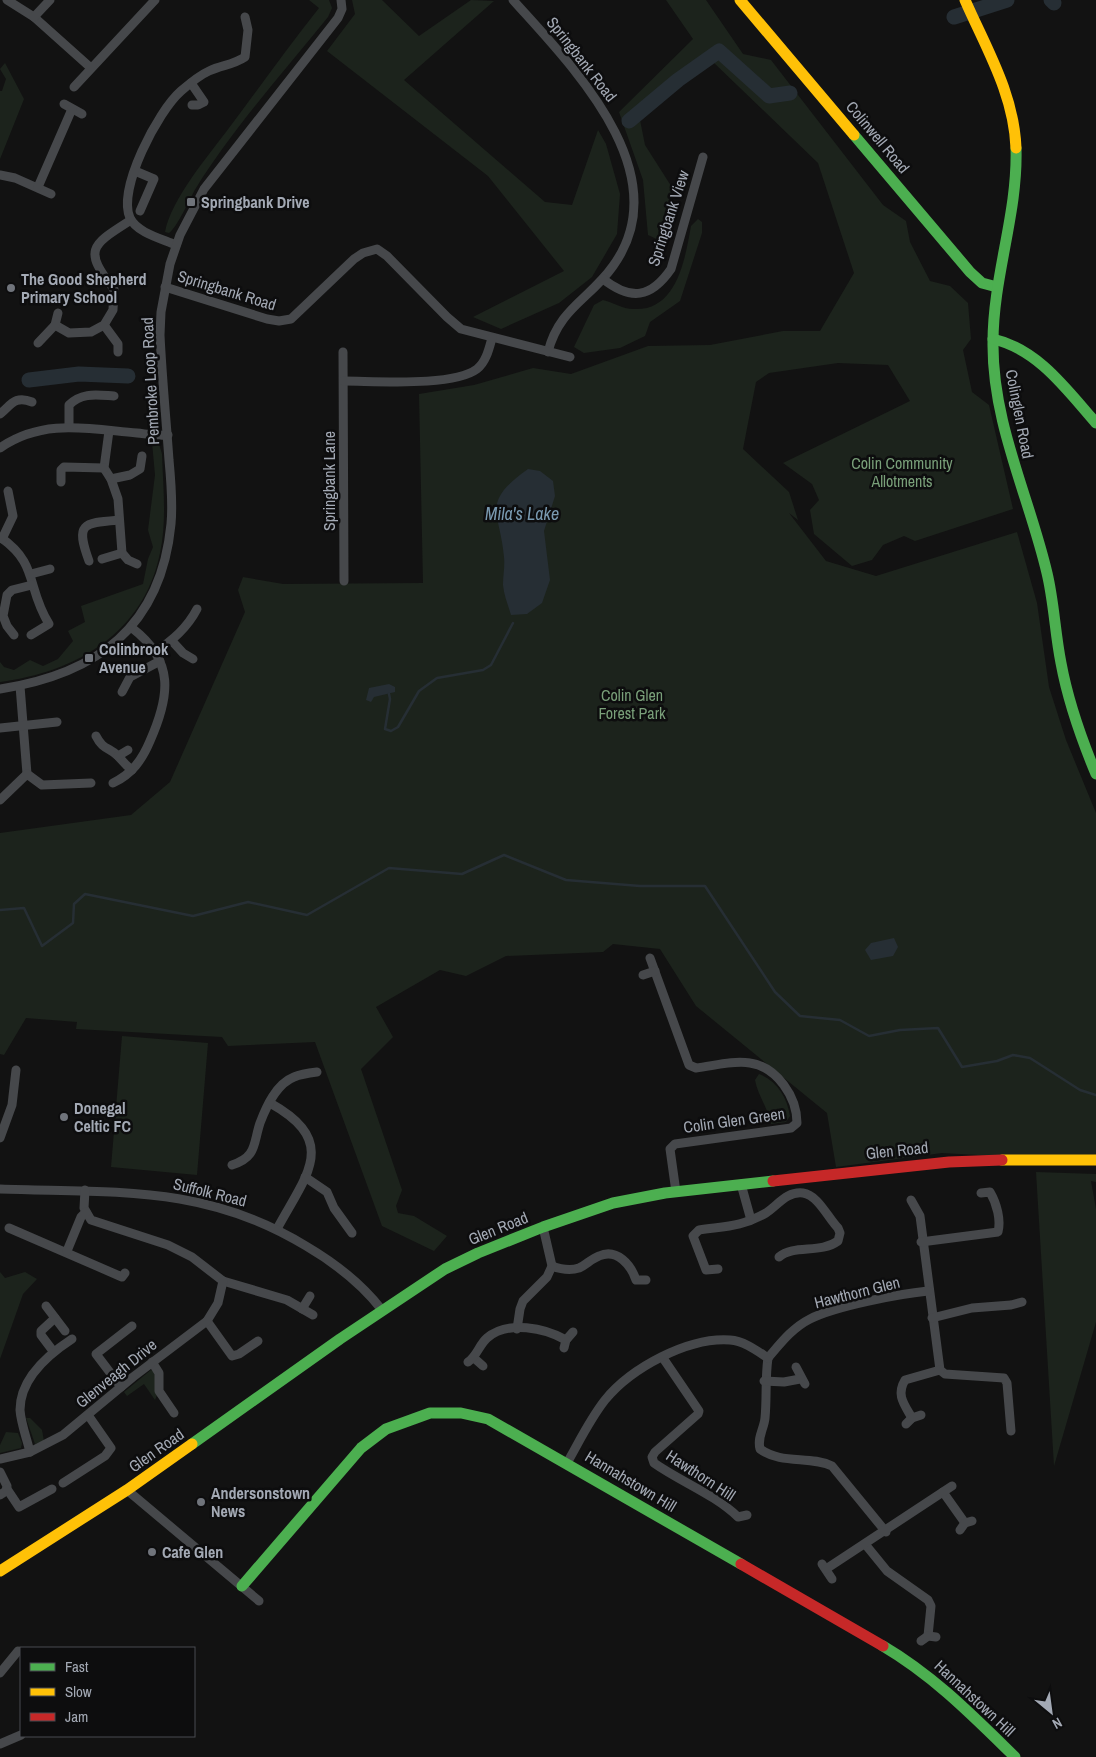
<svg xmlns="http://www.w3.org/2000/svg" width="1096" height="1757" viewBox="0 0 1096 1757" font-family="'Archivo Narrow',sans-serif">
<rect width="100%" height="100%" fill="#121212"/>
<!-- green -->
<g fill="#1c231c">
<path d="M309,0H329L332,8L328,17C283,73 234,127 196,188C190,198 177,228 169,233L165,232C171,199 209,155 229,128C259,88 288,47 319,8Z"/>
<path d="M352,0H382L419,36L471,0L494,1L404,80L545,202L572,205L598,130L606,144L620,194L617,234L592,277L559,303L501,329L473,317L564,271L488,176L327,51L355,14Z"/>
<path d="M666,0H706L743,54L771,60L883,205L906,221L910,242L930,281L950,286L968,303L971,339L963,350L972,392L989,405L1013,509L915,541L904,536L883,545L872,560L852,566L814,534L810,510L819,500L812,484L783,463L910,401L888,365L838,363L769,373L756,382L743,449L789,492L798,520L789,513L826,561L876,576L1017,532L1037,603L1049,687L1066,740L1096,813V1156H995L942,1153L836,1167L827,1113L696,1006L660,949L613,944L603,952L506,956L466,976L440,970L376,1007L393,1037L361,1069L402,1190L396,1206L398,1213L414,1216L447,1236L434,1251L382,1226L315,1042L228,1046L222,1037L76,1029L77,1022L26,1018L4,1055L0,1054V833L131,815L170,782L245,612L238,590L243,577L283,584L423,583L419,394L474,385L533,368L571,374L648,346L710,345L783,331H820L854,273L818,163L712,61L640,120L645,145L673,189L669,237L661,241L648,235L643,180L619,112L693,39Z"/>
<path d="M5,63L24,99L0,159V91H2L6,79L0,69Z"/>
<path d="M698,219L702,222V233L680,301L650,322L645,336L620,348L584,353L574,347L594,305L603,300C612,302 623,309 633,309C677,312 685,259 691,226Z"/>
<path d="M152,442L159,444L162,454C163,487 167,520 160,553C144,633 76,672 0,682V662L4,667L14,670L30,660L43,666L58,659L73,641L68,631L85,622L81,606L143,584L148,559L153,547L148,530L155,475Z"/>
<path d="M122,1036L208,1043L197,1175L111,1167Z"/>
<path d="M759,1074C777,1081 787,1097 790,1116L786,1122L771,1124C768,1108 758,1096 755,1080Z"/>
<path d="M1036,1172L1096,1174V1182L1091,1181L1096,1209V1322L1054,1466Z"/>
<path d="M0,1272L5,1278L25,1272L37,1279L23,1294L0,1359Z"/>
<path d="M151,1370L155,1372L157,1395L155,1400L144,1384L127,1396L124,1392Z"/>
<path d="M26,1418H30L42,1430L44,1441L35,1444Z"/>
<path d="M6,1432L18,1433L22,1443L21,1448L0,1453V1445Z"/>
</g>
<!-- water -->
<g fill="#262e34">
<path d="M528,469L540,471L553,481L555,496L544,531L550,580L542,603L527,614L511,615C508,605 504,595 503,585C503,576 505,566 504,557C500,511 480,503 528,469Z"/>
<path d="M389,684L395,687V692L374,697L371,702L366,700L369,688Z"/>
<path d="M894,938L898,947L893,956L871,960L865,950L871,943Z"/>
</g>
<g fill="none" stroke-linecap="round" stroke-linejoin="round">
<!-- stream -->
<g stroke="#262e34" stroke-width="2.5">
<path d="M389,694L390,699L385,729L391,731L398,727L419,691L437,678L483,670L491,665L513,623"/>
<path d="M0,910L24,908L42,946L73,923L74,904L85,894L193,916L248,902L307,915L389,868L462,874L504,855L566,880L640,886H705L775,992L800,1016L840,1020L869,1036L900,1030L938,1028L962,1067L997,1061L1013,1055L1030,1058L1080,1090L1096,1095"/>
</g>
<!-- river -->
<g stroke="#262e34" stroke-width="15">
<path d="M1051,0L1054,3"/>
<path d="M954,17L1007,0"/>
<path d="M629,121L678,80L719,51L769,96L790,93"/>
<path d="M29,380L79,374L128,376"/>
</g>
<!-- street -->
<g stroke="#46484b" stroke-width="9">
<path d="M7,0L34,17L91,68"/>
<path d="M513,0C571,65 680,173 613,266C590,299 559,308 548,352"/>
<path d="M34,17L50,0"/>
<path d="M191,83L204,102L198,105H192"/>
<path d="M74,87L155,0"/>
<path d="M64,104L82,114"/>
<path d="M135,171L154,179L140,211"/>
<path d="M0,175L15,178L51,194"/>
<path d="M38,187L72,109"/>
<path d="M176,245C163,239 137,233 130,218C117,189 158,111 181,91C189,84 200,75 209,71C222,65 233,65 245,57L248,30L245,17"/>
<path d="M603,279C631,301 651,298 671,269L703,157"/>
<path d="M165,287L267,319L279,321L291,319L354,259L363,253L377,249L387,256L447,317L461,329L570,357"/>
<path d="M55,325L69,333L91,332L104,325L113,310L114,289C82,249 92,245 131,220"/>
<path d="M104,325L118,344V352"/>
<path d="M38,343L55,325L58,313"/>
<path d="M343,352L344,581"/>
<path d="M344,381C376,381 453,387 477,369C486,362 489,349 492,338"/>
<path d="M0,414C11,405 15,395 32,402"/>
<path d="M69,426V405C82,392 97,395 114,396"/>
<path d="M109,431L104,468L111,479L118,499L122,553L128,560L137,564"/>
<path d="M0,448C43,418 89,429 137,433C147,434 157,436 168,435"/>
<path d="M111,479L130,475L140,469L142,456"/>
<path d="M61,482V470L64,467L104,468"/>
<path d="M0,537C39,564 26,587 49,624L31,635"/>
<path d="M2,539L13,516L8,491"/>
<path d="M102,559L122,553"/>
<path d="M89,561C75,523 83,523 119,520"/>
<path d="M31,574L50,569"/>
<path d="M14,635L7,626L3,616L7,595L12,590L32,585"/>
<path d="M172,641L183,653L193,659"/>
<path d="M155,652C173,640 187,628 197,609"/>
<path d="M20,686L27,774"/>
<path d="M0,689C97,674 161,627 171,524C173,503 171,481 169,460C166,418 162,377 160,335L161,312L170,264L180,235L204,189L338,18L342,9L341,0"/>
<path d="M122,692L130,677L160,661"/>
<path d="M0,728L57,722"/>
<path d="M96,736C103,750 109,747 118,756C123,761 125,765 132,770"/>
<path d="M118,756L128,750"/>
<path d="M113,783C132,774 142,760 150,741C170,696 175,661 132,628"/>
<path d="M0,800L27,774L42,785L91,783"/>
<path d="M650,958L689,1065L696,1068C713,1066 733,1060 750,1063C777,1067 797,1097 797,1123L791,1128L675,1144L670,1149L676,1192"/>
<path d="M643,975L655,971"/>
<path d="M270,1103C340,1142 306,1175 277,1229"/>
<path d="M0,1138L12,1105L16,1070"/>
<path d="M232,1165C257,1157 253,1144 260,1123C266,1107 276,1084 294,1077C301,1074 309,1073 317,1072"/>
<path d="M305,1177L327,1192L334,1208L352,1233"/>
<path d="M741,1184L751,1220"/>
<path d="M0,1189C113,1193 205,1184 306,1246C335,1263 361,1283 382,1310"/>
<path d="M85,1190L84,1208L91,1220L168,1245L192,1257L223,1281L287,1300L313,1315"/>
<path d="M911,1200L920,1216L940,1370L945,1374L1004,1378L1007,1383L1011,1431"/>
<path d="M9,1228L122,1277L125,1273"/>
<path d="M921,1242L998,1232C1001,1220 997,1204 990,1192L981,1193"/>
<path d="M67,1251L81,1217L86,1212"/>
<path d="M552,1266C560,1269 570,1271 579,1268C586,1265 591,1259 599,1256C617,1248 631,1265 636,1280H646"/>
<path d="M718,1269L706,1270L693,1236L699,1230C726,1226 741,1227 766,1213C778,1205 787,1191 803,1193C818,1195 828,1218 838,1228L840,1233L838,1241C820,1254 794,1244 779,1257"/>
<path d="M46,1306L65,1331"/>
<path d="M302,1309L310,1296"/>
<path d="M932,1318L972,1308L1011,1305L1022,1302"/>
<path d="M207,1321L232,1356L239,1354L258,1341"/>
<path d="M517,1329L520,1309L523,1301L547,1277L552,1266L543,1227"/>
<path d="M564,1348L566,1340L573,1332"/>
<path d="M53,1351L41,1335V1331L55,1318"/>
<path d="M474,1358L483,1366"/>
<path d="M663,1358L699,1411L698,1414L655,1452L652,1457L654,1463C681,1482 714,1494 738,1517L747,1515"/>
<path d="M768,1358C765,1378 767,1398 765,1418C764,1429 757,1437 760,1449C782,1465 810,1455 832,1466L886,1532"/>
<path d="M768,1358C780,1344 792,1328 810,1319C835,1306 899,1294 928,1291"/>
<path d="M152,1362L159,1373V1391L174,1413"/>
<path d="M468,1362C477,1356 479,1345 487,1338C508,1320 545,1328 566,1340"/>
<path d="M796,1367L805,1384"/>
<path d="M764,1381L784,1382L800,1379"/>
<path d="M121,1387L96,1354L132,1326"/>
<path d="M912,1418C904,1404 896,1395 905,1380L940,1370"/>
<path d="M906,1424L912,1418L921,1415"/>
<path d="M30,1452C27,1439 21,1424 20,1410C20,1379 49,1354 72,1339"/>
<path d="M0,1459L30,1452L63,1435L133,1377L207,1321L218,1303L223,1281"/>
<path d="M567,1463C579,1442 590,1419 605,1400C631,1368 688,1337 730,1340C744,1341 756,1350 768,1358"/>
<path d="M0,1472L7,1486L6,1491L0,1495"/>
<path d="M63,1483L105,1456L111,1448L88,1415"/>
<path d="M7,1489L19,1507L52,1489"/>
<path d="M127,1490L259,1601"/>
<path d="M943,1492L965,1523"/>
<path d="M960,1530L965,1523L972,1521"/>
<path d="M865,1544L887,1571L928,1600L931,1606L928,1636"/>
<path d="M822,1564L832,1579"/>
<path d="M826,1569L952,1486"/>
<path d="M921,1641L928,1636L936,1637"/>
<path d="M0,1673L18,1651"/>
<path d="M0,1744L21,1735"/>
</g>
<!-- fast -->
<g stroke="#4caf50" stroke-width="11">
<path d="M854,135L970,272L982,283L997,287"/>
<path d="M1016,148C1018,214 993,276 993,342C992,423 1029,496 1047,573C1054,602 1055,633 1061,663C1068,701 1081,738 1096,774"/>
<path d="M993,339C1038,349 1067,390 1096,423"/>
<path d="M192,1444L340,1339L445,1269L478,1253L543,1227L613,1203L665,1193L773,1181"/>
<path d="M242,1586L361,1448L386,1429L430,1413H461L488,1419L741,1564"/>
<path d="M883,1646C934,1676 973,1716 1015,1757"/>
</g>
<!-- slow -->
<g stroke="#ffc107" stroke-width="11">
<path d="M740,0L854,135"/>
<path d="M965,0C986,48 1014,94 1016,148"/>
<path d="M1002,1160H1096"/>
<path d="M0,1571L127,1490L192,1444"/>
</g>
<!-- jam -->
<g stroke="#c62828" stroke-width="11">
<path d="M773,1181L949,1162L1002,1160"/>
<path d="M741,1564L883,1646"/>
</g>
</g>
<!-- markers -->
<g fill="#70747b" stroke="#0d0d0e" stroke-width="2">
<rect x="186" y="197" width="10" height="10" rx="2.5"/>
<circle cx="11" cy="288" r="5"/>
<rect x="84" y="653" width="10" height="10" rx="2.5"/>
<circle cx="64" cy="1117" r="5"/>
<circle cx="201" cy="1502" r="5"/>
<circle cx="152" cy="1552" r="5"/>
</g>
<g text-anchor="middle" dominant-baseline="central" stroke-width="5" stroke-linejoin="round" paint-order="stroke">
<!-- street labels -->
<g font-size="16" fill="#a3a9b4" stroke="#0d0d0e">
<text transform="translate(582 59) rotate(52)">Springbank Road</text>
<text transform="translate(878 137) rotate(50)">Colinwell Road</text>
<text transform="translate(668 218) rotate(-72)">Springbank View</text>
<text transform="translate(227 290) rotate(17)">Springbank Road</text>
<text transform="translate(150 381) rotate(-93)">Pembroke Loop Road</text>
<text transform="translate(1020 414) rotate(79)">Colinglen Road</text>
<text transform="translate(329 481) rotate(-90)">Springbank Lane</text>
<text transform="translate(734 1120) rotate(-8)">Colin Glen Green</text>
<text transform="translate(897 1150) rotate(-6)">Glen Road</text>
<text transform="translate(210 1192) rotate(14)">Suffolk Road</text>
<text transform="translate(498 1228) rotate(-22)">Glen Road</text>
<text transform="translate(857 1292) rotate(-14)">Hawthorn Glen</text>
<text transform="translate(116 1373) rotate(-39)">Glenveagh Drive</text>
<text transform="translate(156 1450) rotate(-35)">Glen Road</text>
<text transform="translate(701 1475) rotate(33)">Hawthorn Hill</text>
<text transform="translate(631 1481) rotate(31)">Hannahstown Hill</text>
<text transform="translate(975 1698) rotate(43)">Hannahstown Hill</text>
</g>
<!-- poi labels -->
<g font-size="16" font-weight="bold" fill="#a3a9b4" stroke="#0d0d0e" text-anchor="start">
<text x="201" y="202">Springbank Drive</text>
<text x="21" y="279">The Good Shepherd<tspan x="21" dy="18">Primary School</tspan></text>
<text x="99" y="649">Colinbrook<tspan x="99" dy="18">Avenue</tspan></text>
<text x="74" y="1108">Donegal<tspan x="74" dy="18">Celtic FC</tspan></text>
<text x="211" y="1493">Andersonstown<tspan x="211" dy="18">News</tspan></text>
<text x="162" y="1552">Cafe Glen</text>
</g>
<!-- park labels -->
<g font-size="16" fill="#799f79" stroke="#0d0d0e">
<text x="902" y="463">Colin Community<tspan x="902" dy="18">Allotments</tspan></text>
<text x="632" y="695">Colin Glen<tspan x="632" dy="18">Forest Park</tspan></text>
</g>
<!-- water labels -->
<g font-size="18" font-style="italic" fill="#7999b0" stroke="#0d0d0e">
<text x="522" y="513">Mila's Lake</text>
</g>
</g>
<!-- legend -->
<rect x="20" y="1647" width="175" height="90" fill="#0d0d0e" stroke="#494b50"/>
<rect x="30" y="1663" width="25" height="8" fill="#4caf50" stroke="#494b50"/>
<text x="65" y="1672" font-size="15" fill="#a3a9b4">Fast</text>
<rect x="30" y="1688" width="25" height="8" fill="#ffc107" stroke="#494b50"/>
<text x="65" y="1697" font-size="15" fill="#a3a9b4">Slow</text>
<rect x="30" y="1713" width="25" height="8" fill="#c62828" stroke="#494b50"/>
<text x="65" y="1722" font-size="15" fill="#a3a9b4">Jam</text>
<!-- north arrow -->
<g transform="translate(1051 1712) rotate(151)" stroke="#0d0d0e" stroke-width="4" paint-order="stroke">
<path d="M0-4L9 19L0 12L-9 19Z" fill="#a3a9b4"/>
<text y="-8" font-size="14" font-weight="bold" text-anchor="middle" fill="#a3a9b4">N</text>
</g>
</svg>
